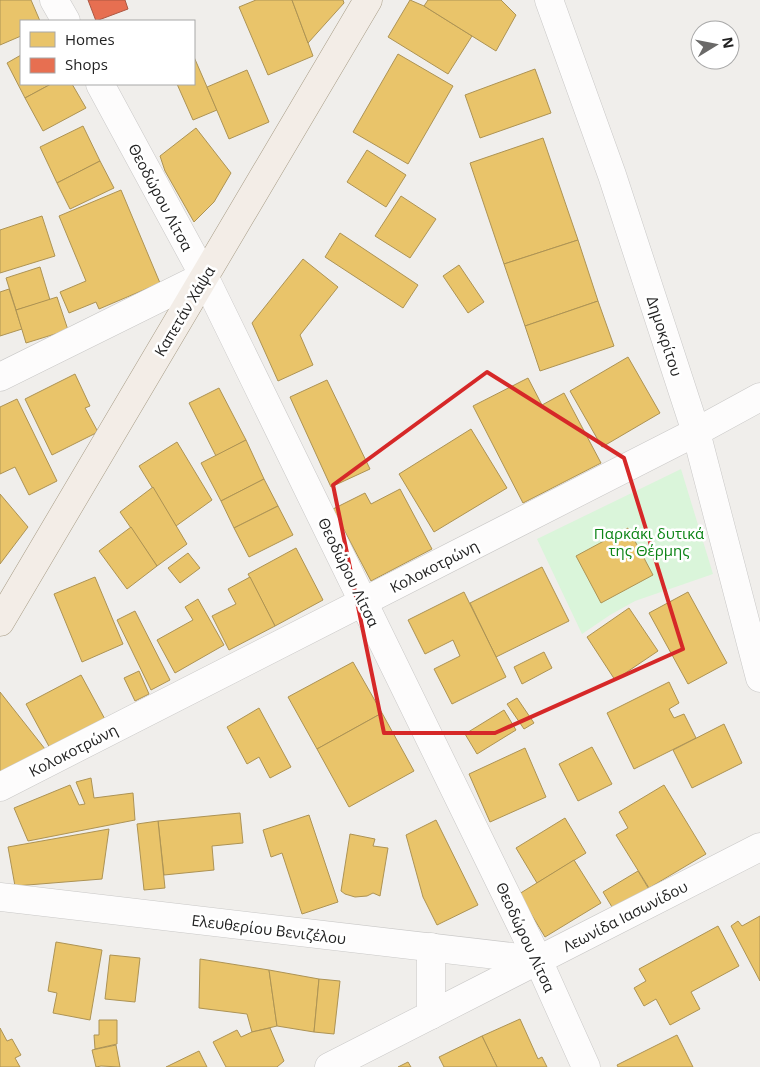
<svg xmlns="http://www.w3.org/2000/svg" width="760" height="1067" viewBox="0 0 760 1067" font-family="'Open Sans',sans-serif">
<rect width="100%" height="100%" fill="#f0eeeb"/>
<!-- park -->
<path fill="#daf5da" d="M681,469L713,574L635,601L610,615L582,634L537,539Z"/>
<!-- homes -->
<g fill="#e9c46a" stroke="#ad9354">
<path d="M0,0H31L40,21H21V36L0,45Z"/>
<path d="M256,0H292L313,56L268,75L239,7Z"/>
<path d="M292,0H343L344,3L308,43Z"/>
<path d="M410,0L424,6L472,36L448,74L388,37Z"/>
<path d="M428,0H501L516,15L496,51L424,6Z"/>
<path d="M398,54L453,86L408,164L353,132Z"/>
<path d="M21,55V84H51L25,98L7,63Z"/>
<path d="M194,57L217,110L193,120L177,84H194Z"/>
<path d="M535,69L551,113L480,138L465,95Z"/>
<path d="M247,70L269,122L229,139L207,87Z"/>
<path d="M51,84H72L86,108L43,131L25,98Z"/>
<path d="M83,126L100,161L57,183L40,147Z"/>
<path d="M196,128L231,173L214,202L194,222L165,171L160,156Z"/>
<path d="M543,138L578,240L504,264L470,163Z"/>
<path d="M367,150L406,175L386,207L347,182Z"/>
<path d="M100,161L114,188L70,209L57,183Z"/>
<path d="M121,190L160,283L99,309L96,302L69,313L60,292L86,281L59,216Z"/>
<path d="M401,196L436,219L410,258L375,236Z"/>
<path d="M42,216L55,256L0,273V230Z"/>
<path d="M340,233L418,285L403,308L325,257Z"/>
<path d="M578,240L598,301L525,326L504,264Z"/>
<path d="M303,259L338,287L300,335L313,365L278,381L252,323Z"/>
<path d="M459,265L484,302L468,313L443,276Z"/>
<path d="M40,267L50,300L16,310L6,278Z"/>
<path d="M9,289L22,329L0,336V292Z"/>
<path d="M57,297L68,330L26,343L16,310Z"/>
<path d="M598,301L614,346L540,371L525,326Z"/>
<path d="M628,357L660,413L602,447L570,391Z"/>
<path d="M75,374L90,406L85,408L98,432L52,455L25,399Z"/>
<path d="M528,378L542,405L564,393L601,463L523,503L473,406Z"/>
<path d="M327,380L370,469L331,487L290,397Z"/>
<path d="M219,388L246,440L216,456L189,403Z"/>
<path d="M17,399L57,481L29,495L15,467L0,474V407Z"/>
<path d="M471,429L507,488L434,532L399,474Z"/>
<path d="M246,440L264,479L221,501L201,463Z"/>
<path d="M177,442L212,500L176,526L139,466Z"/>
<path d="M264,479L278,506L234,528L221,501Z"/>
<path d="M153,487L187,544L157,566L120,512Z"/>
<path d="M400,489L432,549L371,581L333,509L365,493L371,504Z"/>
<path d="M0,494L28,527L0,564Z"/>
<path d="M278,506L293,535L249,557L234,528Z"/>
<path d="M131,527L157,566L127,589L99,551Z"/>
<path d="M628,528L653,575L601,603L576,556Z"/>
<path d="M296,548L323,600L275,626L248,574Z"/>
<path d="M188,553L200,568L180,583L168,568Z"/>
<path d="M542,567L569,621L496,657L470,603Z"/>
<path d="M95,577L123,644L82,662L54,594Z"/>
<path d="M250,577L275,626L229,650L212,616L236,604L228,589Z"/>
<path d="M464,592L506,677L452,704L434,669L460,656L453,640L425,654L408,620Z"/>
<path d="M688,592L727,663L688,684L649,613Z"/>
<path d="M198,599L224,645L175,673L157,640L193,620L185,607Z"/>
<path d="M629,608L658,651L615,680L587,637Z"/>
<path d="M135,611L170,680L151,690L117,620Z"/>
<path d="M544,652L552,668L522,684L514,667Z"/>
<path d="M353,662L382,713L317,749L288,697Z"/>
<path d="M139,671L149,694L135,701L124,678Z"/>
<path d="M81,675L107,723L52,752L26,704Z"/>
<path d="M669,682L679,703L669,709L674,718L684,714L696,738L634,769L607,713Z"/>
<path d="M0,692L45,749L0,779Z"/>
<path d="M517,698L534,723L524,729L507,704Z"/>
<path d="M259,708L291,767L270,778L259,757L247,764L227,727Z"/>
<path d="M504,710L516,730L477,754L465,734Z"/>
<path d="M382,713L414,771L349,807L317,749Z"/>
<path d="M724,724L742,763L692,788L673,750Z"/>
<path d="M592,747L612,784L578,801L559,764Z"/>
<path d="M525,748L546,797L490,822L469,774Z"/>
<path d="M91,778L94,798L133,793L135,820L28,841L14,808L70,785L79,805L85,804L76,782Z"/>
<path d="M664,785L706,854L649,888L616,835L628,828L619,812Z"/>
<path d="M240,813L243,843L212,846L214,870L164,875L158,821Z"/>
<path d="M309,815L338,902L302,914L282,853L271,857L263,830Z"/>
<path d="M565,818L586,853L537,883L516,848Z"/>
<path d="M436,820L478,905L437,925L423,897L406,835Z"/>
<path d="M158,821L165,888L144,890L137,824Z"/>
<path d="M109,829L102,879L15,886L8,847Z"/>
<path d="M350,834L375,839L373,846L388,848L380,896L373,893L367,896L355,897L345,894L341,891Z"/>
<path d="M574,860L601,903L545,937L519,894Z"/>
<path d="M638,871L650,891L615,912L603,892Z"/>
<path d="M760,916V981L731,926L738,921L742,926Z"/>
<path d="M718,926L739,966L691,992L700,1009L670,1025L656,999L644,1006L634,988L646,981L639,969Z"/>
<path d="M56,942L102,950L90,1020L53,1013L57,993L48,991Z"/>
<path d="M110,955L140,958L135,1002L105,999Z"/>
<path d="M200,959L269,970L277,1026L252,1032L247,1014L199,1008Z"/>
<path d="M269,970L319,979L314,1032L277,1026Z"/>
<path d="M319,979L340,981L334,1034L314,1032Z"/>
<path d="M520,1019L538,1059L542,1057L547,1067H497L482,1036Z"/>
<path d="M99,1020H117V1044L95,1049L94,1035H99Z"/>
<path d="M0,1028L7,1041L12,1039L21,1055L15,1058L20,1067H0Z"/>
<path d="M270,1028L284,1061L277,1067H226L213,1042L237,1030L241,1037L252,1032Z"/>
<path d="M677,1035L693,1067H618L617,1065Z"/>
<path d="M482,1036L497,1067H444L439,1057Z"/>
<path d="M116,1045L120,1067L101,1066L96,1067L92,1050Z"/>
<path d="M199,1051L207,1067H166Z"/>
<path d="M408,1062L411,1067H398Z"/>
</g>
<!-- shops -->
<path fill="#e76f51" stroke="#ac5843" d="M88,0H125L128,9L96,21Z"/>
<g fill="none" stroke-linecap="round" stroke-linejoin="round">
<!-- minor casing -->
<g stroke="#c9c8c7" stroke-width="29">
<g id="minor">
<path d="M54,0L66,21"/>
<path d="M549,0L612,175L696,432L760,678"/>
<path d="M100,84L204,276L538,960L586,1067"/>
<path d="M0,377L204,276"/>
<path d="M0,787L696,432L760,397"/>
<path d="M0,897L538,960"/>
<path d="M431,947V1015"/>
<path d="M329,1067L760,847"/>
</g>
</g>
<!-- major casing -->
<g stroke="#a79c86" stroke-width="29">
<path id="major" d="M0,622L368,0"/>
</g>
<!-- minor -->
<use href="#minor" stroke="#fdfcfc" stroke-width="28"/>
<!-- major -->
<use href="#major" stroke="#f3ede7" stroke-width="28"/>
</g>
<!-- marked area -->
<path fill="none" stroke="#d62828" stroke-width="4" stroke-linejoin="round" d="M487,372L624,458L683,649L495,733H384L333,485Z"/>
<g text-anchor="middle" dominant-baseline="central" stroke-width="5" stroke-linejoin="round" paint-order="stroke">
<!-- street labels -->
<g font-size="15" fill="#222" stroke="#fff">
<text transform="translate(161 197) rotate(62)">Θεοδώρου Λίτσα</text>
<text transform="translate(184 311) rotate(-59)">Καπετάν Χάψα</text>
<text transform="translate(665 336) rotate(72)">Δημοκρίτου</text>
<text transform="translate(434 566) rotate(-27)">Κολοκοτρώνη</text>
<text transform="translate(349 572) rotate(64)">Θεοδώρου Λίτσα</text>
<text transform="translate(73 750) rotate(-27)">Κολοκοτρώνη</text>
<text transform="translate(625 916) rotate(-27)">Λεωνίδα Ιασωνίδου</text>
<text transform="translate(269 929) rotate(7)">Ελευθερίου Βενιζέλου</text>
<text transform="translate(526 937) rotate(65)">Θεοδώρου Λίτσα</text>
</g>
<!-- park labels -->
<g font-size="15" fill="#0c8416" stroke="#fff">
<text x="649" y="533">Παρκάκι δυτικά<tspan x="649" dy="17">της Θέρμης</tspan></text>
</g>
</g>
<!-- legend -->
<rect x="20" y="20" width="175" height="65" fill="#ffffff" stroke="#a7a7a7"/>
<rect x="30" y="32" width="25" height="15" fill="#e9c46a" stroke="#a7a7a7"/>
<text x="65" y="45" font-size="15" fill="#222222">Homes</text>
<rect x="30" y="58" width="25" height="15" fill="#e76f51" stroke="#a7a7a7"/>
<text x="65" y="70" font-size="15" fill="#222222">Shops</text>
<!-- north arrow -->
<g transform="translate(715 45) rotate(80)"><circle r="24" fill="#ffffff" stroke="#a7a7a7"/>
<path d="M0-4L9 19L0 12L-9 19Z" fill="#6a6968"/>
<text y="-8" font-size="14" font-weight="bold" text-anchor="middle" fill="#222222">N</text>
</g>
</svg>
